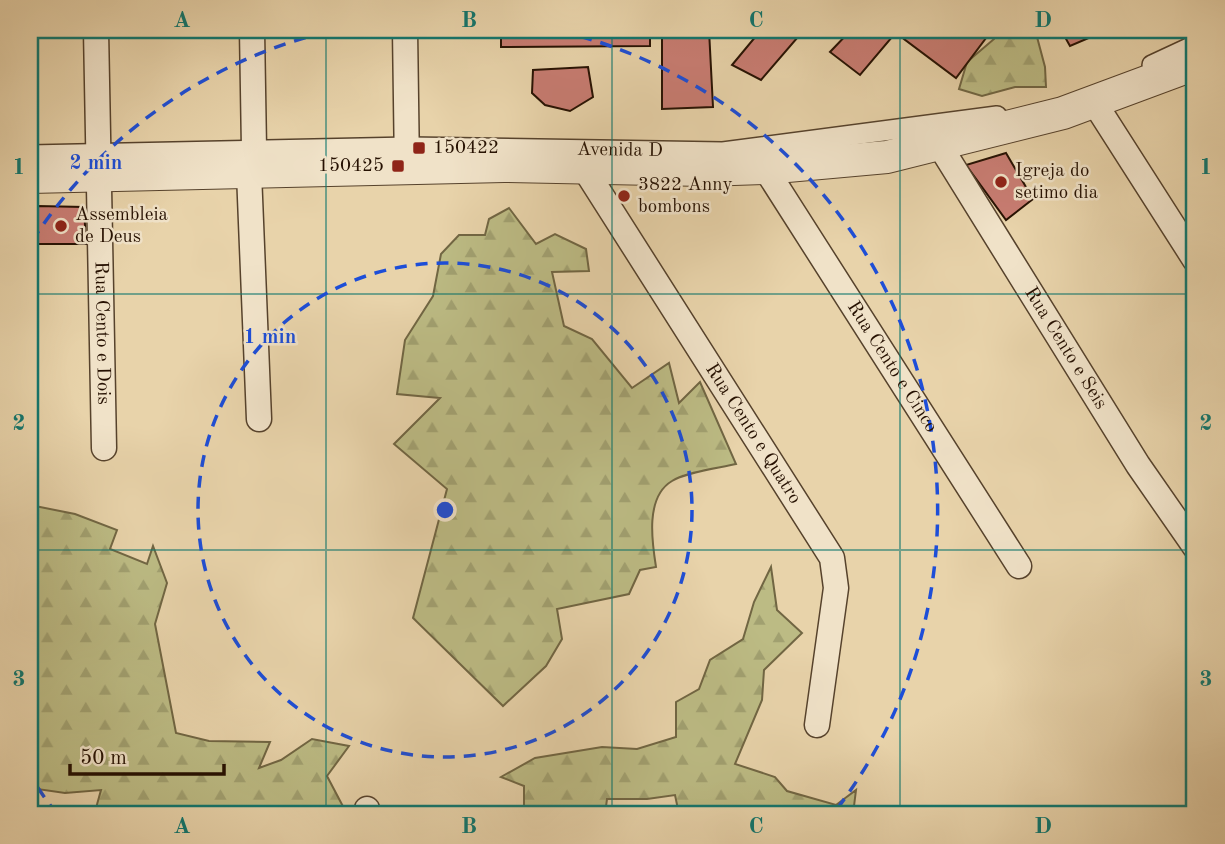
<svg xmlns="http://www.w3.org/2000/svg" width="1225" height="844" viewBox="0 0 1225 844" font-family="'Old Standard TT',serif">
<defs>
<pattern id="forest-firs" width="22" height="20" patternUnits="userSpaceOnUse" patternTransform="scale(1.75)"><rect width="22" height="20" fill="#bcbb84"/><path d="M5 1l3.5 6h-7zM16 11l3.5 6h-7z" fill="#a1a070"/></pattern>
</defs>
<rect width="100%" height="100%" fill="#e8d3aa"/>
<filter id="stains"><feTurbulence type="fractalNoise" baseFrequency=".00286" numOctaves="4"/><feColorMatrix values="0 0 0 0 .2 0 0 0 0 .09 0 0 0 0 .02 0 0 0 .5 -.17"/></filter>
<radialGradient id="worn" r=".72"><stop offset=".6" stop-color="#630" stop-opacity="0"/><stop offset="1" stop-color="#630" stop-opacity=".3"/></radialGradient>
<!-- forest -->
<g fill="url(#forest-firs)" stroke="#716643" stroke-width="2">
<path d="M995,30L1037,37L1045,67L1046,87H1015L982,96L959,89L967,62L994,39Z"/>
<path d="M509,208L536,244L555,234L586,249L589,271L552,272L564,326L592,339L632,388L669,363L679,403L700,382L736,464C719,468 686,472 672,481C645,497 652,542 656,567L640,570L629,594L557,609L562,639L546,666L503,706L413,618L447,489L394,444L440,398L397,394L405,340L433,296L441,254L459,235H485L489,219Z"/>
<path d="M30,505L75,514L117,530L110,549L147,564L153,546L167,583L155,624L176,733L209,741L270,742L259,768L281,760L312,739L349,746L327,776L347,814H113L96,808L101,790L65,793L30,788Z"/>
<path d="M771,567L777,610L802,633L764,670L762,700L735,764L775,777L787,791L836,805L856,790L853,814H679L675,795L647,799H607L605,814H524V786L501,777L535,758L602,747L637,749L676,737V702L699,689L710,660L743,639L754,602Z"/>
</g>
<!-- building -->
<g fill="#c87c72" stroke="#261102" stroke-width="2">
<path d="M501,30H650V46L501,47Z"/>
<path d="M662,30H709L713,107L662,109Z"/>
<path d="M761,30H804L761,80L732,65Z"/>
<path d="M851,30H898L860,75L830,52Z"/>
<path d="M912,30H992L956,78L904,39Z"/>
<path d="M1061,30H1087L1091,37L1070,46Z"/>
<path d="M588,67L593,97L570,111L545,105L532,93L533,70Z"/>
<path d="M1006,153L1033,199L1006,220L966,165Z"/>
<path d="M37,206L84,207L86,244H36Z"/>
<path d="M37,206L36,244L30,245V207Z"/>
</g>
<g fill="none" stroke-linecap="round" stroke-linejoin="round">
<!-- pedestrian casing -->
<g stroke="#56422c" stroke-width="22">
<g id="pedestrian">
<path d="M1152,65L1195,45"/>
<path id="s1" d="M30,155L409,147L723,152L997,116"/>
</g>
</g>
<!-- minor casing -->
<g stroke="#56422c" stroke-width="27">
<g id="minor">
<path id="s2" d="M96,30L104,448"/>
<path d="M252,30L254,149L249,173L259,419"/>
<path d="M405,30L407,169"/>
<path d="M1094,102L1195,260"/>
<path id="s3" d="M940,146L1138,465L1195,547"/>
<path id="s4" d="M584,168L832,558L836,588L817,725"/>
<path id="s5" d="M765,168L1019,566"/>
<path d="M367,809V814"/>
</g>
</g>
<!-- tertiary casing -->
<g stroke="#56422c" stroke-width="34">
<path id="tertiary" d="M30,177L504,166L704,170L765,168L887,157L1063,113L1195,64"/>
</g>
<!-- pedestrian -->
<use href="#pedestrian" stroke="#f0e2c8" stroke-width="19"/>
<!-- minor -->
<use href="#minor" stroke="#f0e2c8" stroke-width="24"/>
<!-- tertiary -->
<use href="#tertiary" stroke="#f0e2c8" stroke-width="32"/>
</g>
<!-- grid -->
<path fill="none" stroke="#0f766e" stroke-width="2" stroke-opacity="0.55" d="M326,30V814M612,30V814M900,30V814M30,294H1195M30,550H1195"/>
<!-- distance rings -->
<g fill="none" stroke="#1d4ed8" stroke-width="3.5" stroke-dasharray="12 9">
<circle cx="445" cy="510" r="247"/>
<path d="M57 814A493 493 0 0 1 32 779M32 241A493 493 0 0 1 330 31M560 31A493 493 0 0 1 833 814"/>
</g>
<!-- markers -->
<g fill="#8f2418" stroke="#f0e2c8" stroke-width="2.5">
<rect x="412" y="141" width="14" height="14" rx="3.5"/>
<rect x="391" y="159" width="14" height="14" rx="3.5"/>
<circle cx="1001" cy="182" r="7"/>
<circle cx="624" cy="196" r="7"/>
<circle cx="61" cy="226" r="7"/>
</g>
<g text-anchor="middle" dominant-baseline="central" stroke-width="5" stroke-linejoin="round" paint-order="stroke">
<!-- poi labels -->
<g font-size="19" fill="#261102" stroke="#f0e2c8" text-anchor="start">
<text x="433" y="148">150422</text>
<text x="384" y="166" text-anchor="end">150425</text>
<text x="1015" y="171">Igreja do<tspan x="1015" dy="22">setimo dia</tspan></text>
<text x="638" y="185">3822 Anny<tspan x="638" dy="22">bombons</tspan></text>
<text x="75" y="215">Assembleia<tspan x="75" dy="22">de Deus</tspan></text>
</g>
<!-- street labels -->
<g font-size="19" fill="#261102" stroke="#f0e2c8">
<text stroke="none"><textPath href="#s1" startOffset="590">Avenida D</textPath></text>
<text stroke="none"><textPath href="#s2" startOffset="303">Rua Cento e Dois</textPath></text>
<text stroke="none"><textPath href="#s3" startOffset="238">Rua Cento e Seis</textPath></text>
<text stroke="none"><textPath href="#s5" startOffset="236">Rua Cento e Cinco</textPath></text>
<text stroke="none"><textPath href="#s4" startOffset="315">Rua Cento e Quatro</textPath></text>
</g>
</g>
<circle cx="445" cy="510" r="10" fill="#1d4ed8" stroke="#f0e2c8" stroke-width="3.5"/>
<g font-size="21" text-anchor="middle" font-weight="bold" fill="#1d4ed8" stroke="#f0e2c8" stroke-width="5" stroke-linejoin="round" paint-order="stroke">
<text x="96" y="169">2 min</text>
<text x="270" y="343">1 min</text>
</g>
<!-- margin -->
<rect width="1225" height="844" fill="none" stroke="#e8d3aa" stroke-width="77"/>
<!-- scale -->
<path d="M70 764v10h154v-10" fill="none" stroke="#261102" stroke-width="3.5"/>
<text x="80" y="764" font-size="21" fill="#261102" stroke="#f0e2c8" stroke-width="5" paint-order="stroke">50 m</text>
<rect x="38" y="38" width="1148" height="768" fill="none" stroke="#0f766e" stroke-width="2.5"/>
<g font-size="23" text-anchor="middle" font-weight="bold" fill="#0f766e">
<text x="182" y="27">A</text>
<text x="469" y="27">B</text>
<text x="756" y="27">C</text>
<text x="1043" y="27">D</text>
<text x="19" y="174">1</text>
<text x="1206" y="174">1</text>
<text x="19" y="430">2</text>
<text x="1206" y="430">2</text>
<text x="19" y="686">3</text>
<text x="1206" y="686">3</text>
<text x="182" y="833">A</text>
<text x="469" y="833">B</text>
<text x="756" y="833">C</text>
<text x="1043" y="833">D</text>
</g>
<rect width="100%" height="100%" filter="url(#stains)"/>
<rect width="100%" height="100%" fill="url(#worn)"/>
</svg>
